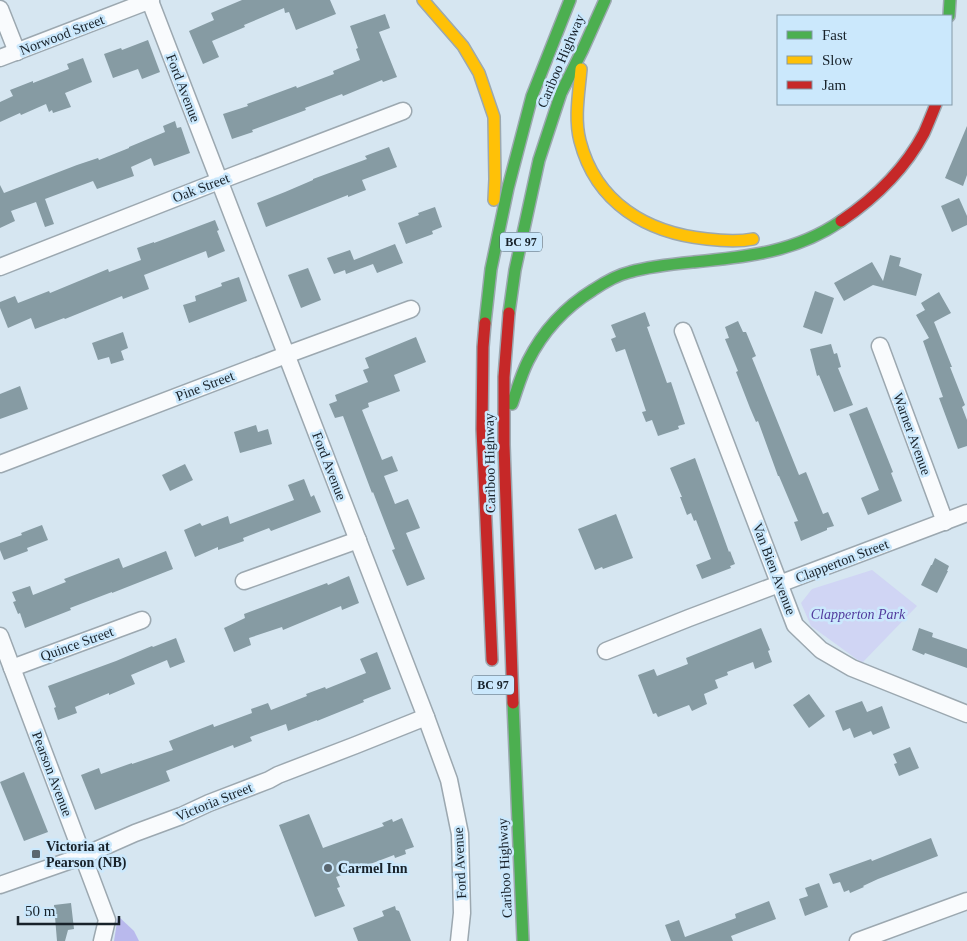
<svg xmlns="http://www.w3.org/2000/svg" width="967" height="941" viewBox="0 0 967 941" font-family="'Times New Roman',serif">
<rect width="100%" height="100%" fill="#d6e6f1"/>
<!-- green -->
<path fill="#d0d5f4" d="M872,570L917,606L862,663L811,626L801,603L812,589Z"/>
<!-- forest -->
<path fill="#b9b9ed" d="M118,916L134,931L139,941H114Z"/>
<!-- building -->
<g fill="#869ba3">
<path d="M242,0H330L336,14L296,30L289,12L285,13L284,8L244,25L245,27L212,41L219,57L203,64L189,31L214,20L211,13Z"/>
<path d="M385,14L390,28L379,32L397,77L383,82L382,80L343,96L342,94L305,108L306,110L252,130L253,132L232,139L223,114L248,106L247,104L296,86L297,88L334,74L333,71L360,60L356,49L358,48L350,26Z"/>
<path d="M148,40L160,72L142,79L138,69L113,78L104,54L121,48L122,50Z"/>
<path d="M83,58L92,82L65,93L71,107L53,113L52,110L49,112L46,104L21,115L20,113L0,122V102L13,96L10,90L33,81V83L69,69L67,64Z"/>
<path d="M175,121L177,128L181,127L190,153L154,166L151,158L131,167L134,176L97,189L93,181L45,199L54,224L45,227L36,202L11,211L15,221L0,228V185L4,193L77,165L98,158L99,160L129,148V147L165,132L163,126Z"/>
<path d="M967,126V175L963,186L945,178Z"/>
<path d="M389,147L397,167L362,180L366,190L348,197V195L266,227L257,203L285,192L313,180V179L367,159L365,156Z"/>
<path d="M959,198L967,216V225L952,232L941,206Z"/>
<path d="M435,207L442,227L432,231L433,234L406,244L398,223L419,215L418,213Z"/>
<path d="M215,220L219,230L217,231L225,251L208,258L206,251L144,275L149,289L123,299L122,296L65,319L64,318L35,329L31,318L8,328L0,308V302L15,296L18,303L49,291L50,293L108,269L109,272L141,260L137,248L154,242V243Z"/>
<path d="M395,244L403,263L377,273L373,264L346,274L345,270L334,274L327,258L350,250L354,260Z"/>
<path d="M890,255L901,258L899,266L922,274L916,296L873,285L844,301L834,283L872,262L883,281Z"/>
<path d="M308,268L321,300L301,308L288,275Z"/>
<path d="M239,277L247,301L189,323L183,305L196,301L195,296L222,286L221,283Z"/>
<path d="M815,291L834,298L822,334L803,327Z"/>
<path d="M939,292L951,313L934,322L952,367H950L965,405L962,407L967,420V446L958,449L939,398L943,397L923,341L929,338L916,315L925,310L921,303Z"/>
<path d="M645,312L650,326L647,327L667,383L671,382L685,424L678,426L679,429L658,436L652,420L646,422L642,412L646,411L625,349L616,352L611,339L616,337L611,325Z"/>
<path d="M738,321L743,332H746L756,356L752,358L799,475L806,472L823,514L828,512L834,526L827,528V530L801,541L794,522L798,521L779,476H778L758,421L756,422L750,408L736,372L738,371L725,339L729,338L725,327Z"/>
<path d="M123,332L128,348L121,351L124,360L111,364L109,357L98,360L92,343Z"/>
<path d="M416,337L426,362L394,375L400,391L368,403L369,407L362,410L382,460L392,456L398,471L384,476L395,504L408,499L420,528L406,533L425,579L407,586L392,550L395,549L373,492L372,493L343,416L335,418L329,404L337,401L335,395L368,382L363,370L369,368L365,358Z"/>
<path d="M831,344L834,354L837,353L841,367L838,368L853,405L834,412L819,375L817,376L810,349Z"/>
<path d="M20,386L28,409L0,419V394Z"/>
<path d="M867,407L893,472L891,473L902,501L868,515L861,498L879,490L849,414Z"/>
<path d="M256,425L258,432L268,429L272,444L240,453L234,432Z"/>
<path d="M695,458L729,552L730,551L735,564L730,566L731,568L702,579L696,565L711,559L696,520L694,521L691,513L687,515L680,497H682L670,468Z"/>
<path d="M185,464L193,480L170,491L162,475Z"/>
<path d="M304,479L311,497L314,495L321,512L271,531L269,528L243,538L244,541L218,550V547L195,557L184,530L200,523L202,526L228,516L230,524L294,500L288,485Z"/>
<path d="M616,514L633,558L603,569L602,567L595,570L578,529Z"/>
<path d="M42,525L48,540L27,548L28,551L4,560L0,550V543L22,535L21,533Z"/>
<path d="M166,551L173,569L112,593V592L70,608L71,610L25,628L20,613L18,614L13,602L16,601L12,592L30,586L33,595L66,582L64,579L119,558L123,568Z"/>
<path d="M935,558L949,566L947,571H948L937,593L921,585L931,565H932Z"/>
<path d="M349,576L359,603L342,610L341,606L283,630L282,627L249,638L251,645L234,652L224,628L245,618L244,614L327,583L328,585Z"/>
<path d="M761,628L770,650L768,651L772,662L755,669L753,662L727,672L728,675L715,680L718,688L704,694L707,704L692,711L689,705L658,717L656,713L653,714L638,675L654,669L657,676L688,664L686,658Z"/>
<path d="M919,628L933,633L932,637L967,649V668L925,653L924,655L912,650Z"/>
<path d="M176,638L185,662L170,668L167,660L131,675L135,684L109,695V693L75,707L77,713L58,720L54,708L56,707L48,686L116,661L152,646L153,647Z"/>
<path d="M377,652L391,689L363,700L364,702L317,721V720L288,731L286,724L250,737L252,741L234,748L233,745L166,771L170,781L95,810L81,775L99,768L101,774L132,763V764L173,750L169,741L213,724L214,727L252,713L251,709L268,703L271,710L307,696L306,694L325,687L326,689L366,673L360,659Z"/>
<path d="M809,694L825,716L809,728L793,705Z"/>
<path d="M862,701L867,712L882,706L890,728L873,735L871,731L854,738L850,728L843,731L835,711Z"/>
<path d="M910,747L919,768L899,776L894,764L897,763L893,754Z"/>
<path d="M24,772L48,832L24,841L0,782Z"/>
<path d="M309,814L323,848L384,826L382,823L392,819L393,822L402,818L414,847L405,850L406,854L395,858L394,855L336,877L340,887L337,888L345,906L315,917L279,825Z"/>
<path d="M931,838L938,856L878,879L863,886L864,887L850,893L849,890L844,892L840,882L833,884L829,874L871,859L872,861Z"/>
<path d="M819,883L828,907L805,916L799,899L808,896L805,888Z"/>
<path d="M769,901L776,919L731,936L733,941H671L665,925L679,920L685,937L736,918L735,914Z"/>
<path d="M71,903L74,929L68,930L65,941H57L54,905Z"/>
<path d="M395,906L396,910L399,911L411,941H358L353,928L384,916L382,911Z"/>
</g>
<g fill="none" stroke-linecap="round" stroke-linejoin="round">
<!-- street casing -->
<g stroke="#9ca8b0" stroke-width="19">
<g id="street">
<path d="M150,1L426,717L449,780L460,834L462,913L459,941"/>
<path d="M0,9L17,52"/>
<path d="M0,58L151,0"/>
<path d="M0,267L219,181L403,111"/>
<path d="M683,331L795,625L821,650L852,668L967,714"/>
<path d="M880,346L945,522"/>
<path d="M0,464L286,355L411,309"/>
<path d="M244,581L358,540"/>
<path d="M0,636L107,920L102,941"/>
<path d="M606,651L689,618L967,513"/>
<path d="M12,668L142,620"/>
<path d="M0,885L83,856L135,833L181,816L209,803L269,780L278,775L356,745L426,717"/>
<path d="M858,941L967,901"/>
</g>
</g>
<!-- fast casing -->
<g stroke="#9ca8b0" stroke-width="14">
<g id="fast">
<path d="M949,16L950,0"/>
<path d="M509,313L515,270L539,160L561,93L583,49L605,0"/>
<path d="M485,323L491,269L508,188L532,96L570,0"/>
<path d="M512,404C517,390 521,375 528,361C543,331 564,308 593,290C605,282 617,275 630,272C651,266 673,264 694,262C747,257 796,252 841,221"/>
<path d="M513,703L523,941"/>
</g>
</g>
<!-- slow casing -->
<g stroke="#9ca8b0" stroke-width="14">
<g id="slow">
<path d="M423,0L463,46L479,73L494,117L495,179L494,200"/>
<path d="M581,69C579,93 574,118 580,141C596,203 647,233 707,239C723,241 738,242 753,239"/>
</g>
</g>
<!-- jam casing -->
<g stroke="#9ca8b0" stroke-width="14">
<g id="jam">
<path d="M841,221C875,198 905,169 924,133C928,124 932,114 936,104"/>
<path d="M509,313L504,377V445L513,703"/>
<path d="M485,323L483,347L482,429L492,660"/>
</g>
</g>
<!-- street -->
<use href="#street" stroke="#f9fbfd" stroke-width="16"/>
<!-- fast -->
<use href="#fast" stroke="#4caf50" stroke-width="11"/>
<!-- slow -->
<use href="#slow" stroke="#ffc107" stroke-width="11"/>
<!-- jam -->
<use href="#jam" stroke="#c62828" stroke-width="11"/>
</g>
<!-- markers -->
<g fill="#5a6770" stroke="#cbe8fc" stroke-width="2">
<rect x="31" y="849" width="10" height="10" rx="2.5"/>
<circle cx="328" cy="868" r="5"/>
</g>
<g text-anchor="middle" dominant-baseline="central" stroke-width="5" stroke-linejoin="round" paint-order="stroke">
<!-- shield labels -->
<g fill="#cbe8fc" stroke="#4e5d69" stroke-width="1">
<rect x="500" y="232.5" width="42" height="19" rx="4"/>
<rect x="472" y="675.5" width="42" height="19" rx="4"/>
</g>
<g font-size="12" font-weight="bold" fill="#18222a">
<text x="521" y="242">BC 97</text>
<text x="493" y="685">BC 97</text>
</g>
<!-- street labels -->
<g font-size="14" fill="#18222a" stroke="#cbe8fc">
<text transform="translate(62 35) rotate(-21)">Norwood Street</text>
<text transform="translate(561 61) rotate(-67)">Cariboo Highway</text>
<text transform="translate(183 88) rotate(69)">Ford Avenue</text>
<text transform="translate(201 188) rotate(-21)">Oak Street</text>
<text transform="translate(205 386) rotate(-21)">Pine Street</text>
<text transform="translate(912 434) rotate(70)">Warner Avenue</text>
<text transform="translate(490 463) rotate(-91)">Cariboo Highway</text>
<text transform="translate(329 466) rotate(69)">Ford Avenue</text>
<text transform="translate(842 561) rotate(-21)">Clapperton Street</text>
<text transform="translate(774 569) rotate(69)">Van Bien Avenue</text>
<text transform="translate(77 644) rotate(-20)">Quince Street</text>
<text transform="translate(52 774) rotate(69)">Pearson Avenue</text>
<text transform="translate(214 802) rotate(-22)">Victoria Street</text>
<text transform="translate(460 863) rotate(-93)">Ford Avenue</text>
<text transform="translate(505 868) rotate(-93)">Cariboo Highway</text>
</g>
<!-- park labels -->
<g font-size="14" font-style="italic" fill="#523b9d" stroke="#cbe8fc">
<text x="858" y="614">Clapperton Park</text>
</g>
<!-- poi labels -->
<g font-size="14" font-weight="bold" fill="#18222a" stroke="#cbe8fc" text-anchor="start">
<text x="46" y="846">Victoria at<tspan x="46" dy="16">Pearson (NB)</tspan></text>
<text x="338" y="868">Carmel Inn</text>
</g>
</g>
<!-- legend -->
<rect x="777" y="15" width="175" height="90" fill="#cbe8fc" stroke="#8399a8"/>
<rect x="787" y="31" width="25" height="8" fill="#4caf50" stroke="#8399a8"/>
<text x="822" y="40" font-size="15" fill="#18222a">Fast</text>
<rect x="787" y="56" width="25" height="8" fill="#ffc107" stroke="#8399a8"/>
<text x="822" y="65" font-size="15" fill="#18222a">Slow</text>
<rect x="787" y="81" width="25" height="8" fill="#c62828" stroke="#8399a8"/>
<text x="822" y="90" font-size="15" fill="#18222a">Jam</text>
<!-- scale -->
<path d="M18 916v8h101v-8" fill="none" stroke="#18222a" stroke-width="2.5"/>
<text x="25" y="916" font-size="15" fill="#18222a" stroke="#cbe8fc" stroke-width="4" paint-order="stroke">50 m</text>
</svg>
